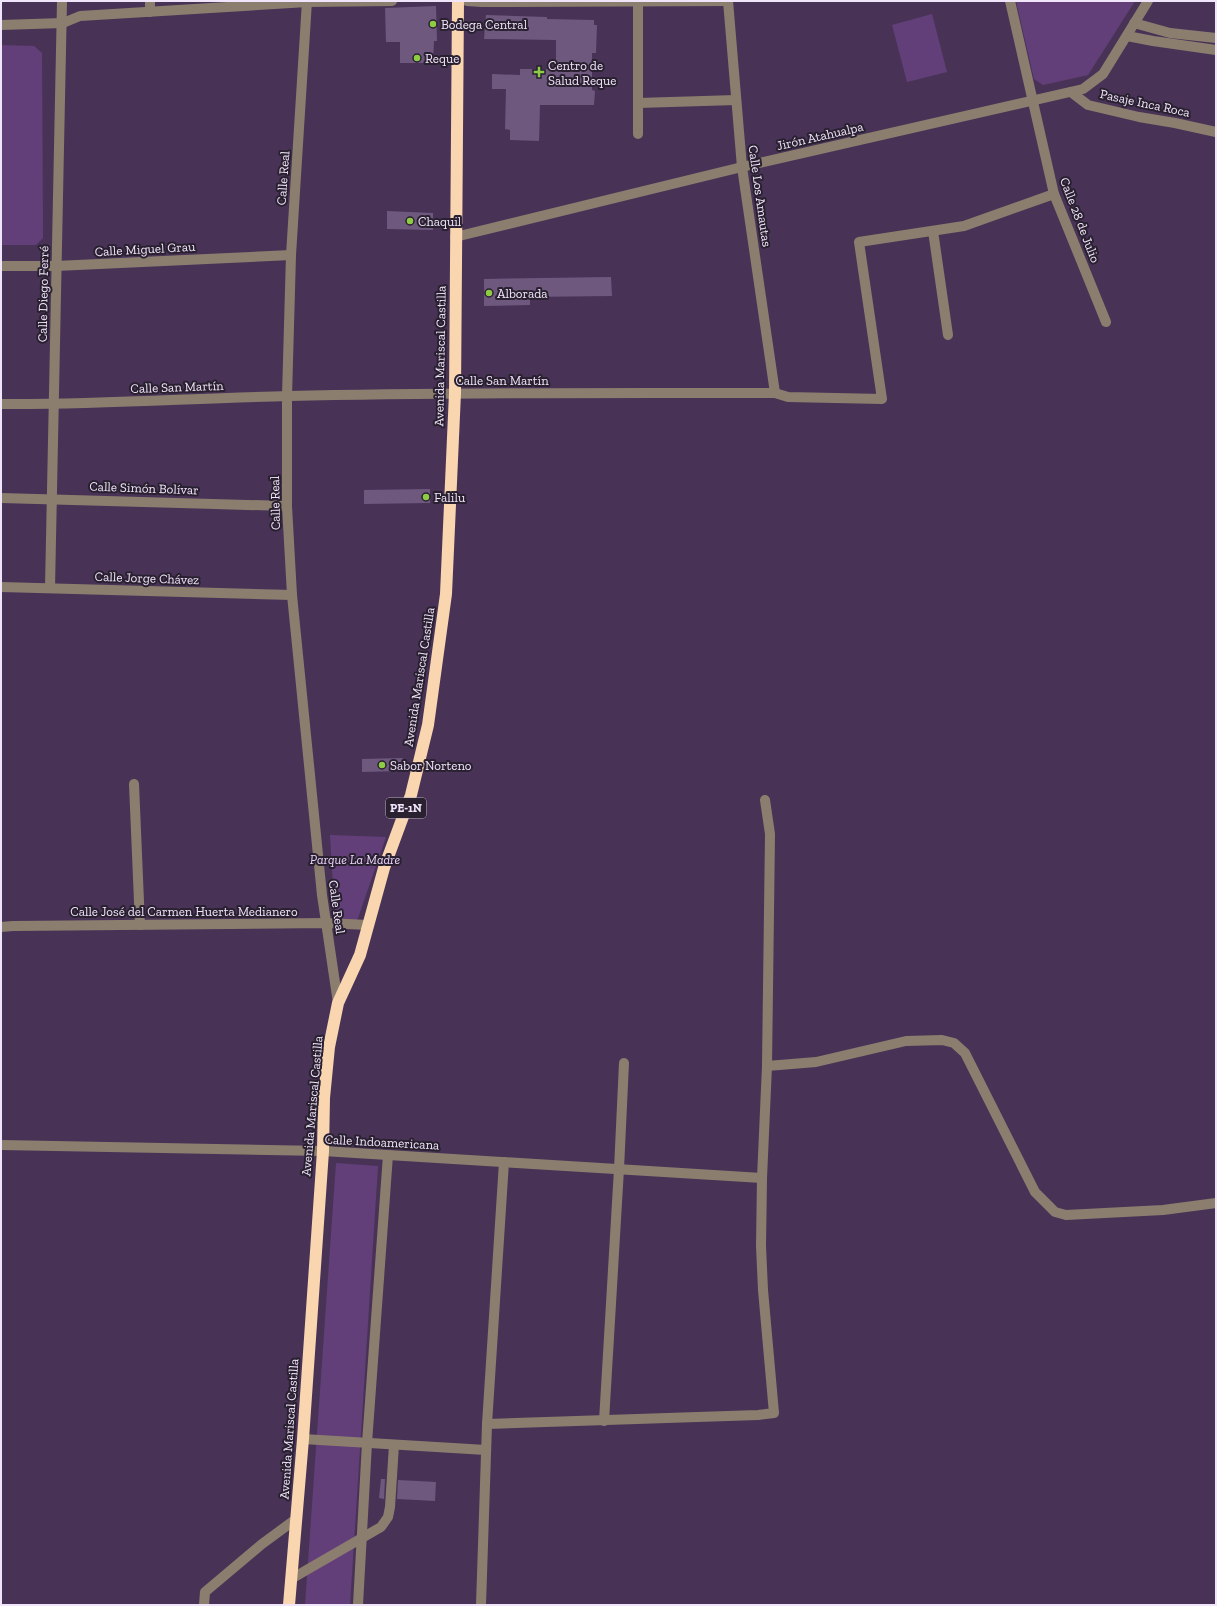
<svg xmlns="http://www.w3.org/2000/svg" width="1217" height="1606" viewBox="0 0 1217 1606" font-family="'Zilla Slab',serif">
<rect width="100%" height="100%" fill="#483357"/>
<!-- green -->
<g fill="#633f7a">
<path d="M1016,1H1135L1088,75L1043,85L1034,79Z"/>
<path d="M932,14L947,72L907,82L892,25Z"/>
<path d="M1,45L34,46L42,53L43,238L36,245H1Z"/>
<path d="M330,835L386,837L357,921L335,918Z"/>
<path d="M336,1163L378,1166L350,1605H305Z"/>
</g>
<!-- building -->
<g fill="#6e587e">
<path d="M436,6L437,41H434L433,63H400V42H386L385,8Z"/>
<path d="M486,15L547,17V19L594,20V25H597L596,53H592V90L595,91L594,105H540L539,141L510,140V130L505,129L506,89H492V74L520,75V69H556V40L484,39Z"/>
<path d="M387,211L433,213V230L387,229Z"/>
<path d="M611,277L612,296L530,297V305L484,306V279Z"/>
<path d="M430,489V503L364,504V490Z"/>
<path d="M403,758L401,771L362,772V759Z"/>
<path d="M381,1479H385L384,1499L379,1498Z"/>
<path d="M398,1480L436,1482L435,1501L397,1499Z"/>
</g>
<g fill="none" stroke-linecap="round" stroke-linejoin="round">
<!-- minor -->
<g stroke="#8c7e6e" stroke-width="10">
<path d="M150,1V12"/>
<path d="M307,1L291,255L287,396V506L292,595L322,895L338,1003"/>
<path d="M467,1L482,2L728,1"/>
<path d="M728,1L742,167L775,393"/>
<path d="M1010,1L1054,194L1106,322"/>
<path d="M638,2V134"/>
<path d="M1134,23L1170,33L1216,38"/>
<path d="M1,25L63,23L80,16L307,2L392,1"/>
<path d="M1127,36L1153,41L1216,50"/>
<path d="M1071,92L1088,105L1139,117L1175,123L1216,132"/>
<path d="M638,103L736,100"/>
<path d="M933,231L948,335"/>
<path d="M455,237L742,167L1083,89L1103,74L1148,1"/>
<path d="M1,266H56L291,255"/>
<path d="M1,404C97,405 193,398 289,396C451,392 613,393 775,393L788,397L882,399L859,242L964,226L1054,194"/>
<path d="M1,498L287,506"/>
<path d="M1,587L292,595"/>
<path d="M50,588L62,1"/>
<path d="M134,784L140,925"/>
<path d="M1,927L13,926L326,923L368,925"/>
<path d="M767,1066L816,1062L906,1041L942,1040L954,1043L965,1053L1035,1192L1055,1212L1066,1215L1163,1210L1216,1203"/>
<path d="M1,1145L323,1151L762,1178"/>
<path d="M604,1421L619,1169L624,1063"/>
<path d="M487,1424L758,1415L774,1413L763,1290L761,1246L762,1178L767,1066L770,834L765,800"/>
<path d="M303,1439L486,1450"/>
<path d="M291,1579L381,1527L388,1517L390,1507L394,1445"/>
<path d="M204,1605L205,1592L262,1544L296,1519"/>
<path d="M358,1605L367,1443L388,1155"/>
<path d="M481,1605L487,1424L504,1162"/>
</g>
<!-- highway -->
<path stroke="#f9d6af" stroke-width="12" d="M289,1605L303,1439L323,1151L324,1098L329,1047L338,1003L360,955L384,868L411,795L428,725L446,594L455,393L458,1"/>
</g>
<!-- markers -->
<g fill="#8ecd43" stroke="#292030" stroke-width="1.5">
<circle cx="433" cy="24" r="4"/>
<circle cx="417" cy="58" r="4"/>
<path d="M537 66h4v4h4v4h-4v4h-4v-4h-4v-4h4z"/>
<circle cx="410" cy="221" r="4"/>
<circle cx="489" cy="293" r="4"/>
<circle cx="426" cy="497" r="4"/>
<circle cx="382" cy="765" r="4"/>
</g>
<g text-anchor="middle" dominant-baseline="central" stroke-width="4" stroke-linejoin="round" paint-order="stroke">
<!-- shield labels -->
<rect fill="#292030" stroke="#b5aabe" stroke-width="1" x="386" y="798" width="40" height="20" rx="3"/>
<g font-size="12" font-weight="bold" fill="#f1e5fb">
<text x="406" y="808">PE-1N</text>
</g>
<!-- poi labels -->
<g font-size="13" fill="#f1e5fb" stroke="#292030" text-anchor="start">
<text x="441" y="24">Bodega Central</text>
<text x="425" y="58">Reque</text>
<text x="548" y="65">Centro de<tspan x="548" dy="15">Salud Reque</tspan></text>
<text x="418" y="221">Chaquil</text>
<text x="497" y="293">Alborada</text>
<text x="434" y="497">Falilu</text>
<text x="390" y="765">Sabor Norteno</text>
</g>
<!-- street labels -->
<g font-size="13" fill="#f1e5fb" stroke="#292030">
<text transform="translate(1145 103) rotate(12)">Pasaje Inca Roca</text>
<text transform="translate(820 136) rotate(-13)">Jirón Atahualpa</text>
<text transform="translate(283 178) rotate(-86)">Calle Real</text>
<text transform="translate(760 196) rotate(82)">Calle Los Amautas</text>
<text transform="translate(1080 220) rotate(69)">Calle 28 de Julio</text>
<text transform="translate(145 249) rotate(-3)">Calle Miguel Grau</text>
<text transform="translate(43 294) rotate(-89)">Calle Diego Ferré</text>
<text transform="translate(440 356) rotate(-89)">Avenida Mariscal Castilla</text>
<text x="502" y="380">Calle San Martín</text>
<text transform="translate(177 387) rotate(-2)">Calle San Martín</text>
<text transform="translate(144 488) rotate(2)">Calle Simón Bolívar</text>
<text transform="translate(275 503) rotate(-91)">Calle Real</text>
<text transform="translate(147 578) rotate(2)">Calle Jorge Chávez</text>
<text transform="translate(419 677) rotate(-81)">Avenida Mariscal Castilla</text>
<text transform="translate(337 907) rotate(82)">Calle Real</text>
<text x="184" y="911">Calle José del Carmen Huerta Medianero</text>
<text transform="translate(312 1106) rotate(-85)">Avenida Mariscal Castilla</text>
<text transform="translate(382 1142) rotate(3)">Calle Indoamericana</text>
<text transform="translate(289 1429) rotate(-86)">Avenida Mariscal Castilla</text>
</g>
<!-- park labels -->
<g font-size="13" font-style="italic" fill="#ebd4fb" stroke="#292030">
<text x="355" y="859">Parque La Madre</text>
</g>
</g>
<!-- border -->
<rect width="1217" height="1606" fill="none" stroke="#f1e5fb" stroke-width="4"/>
</svg>
